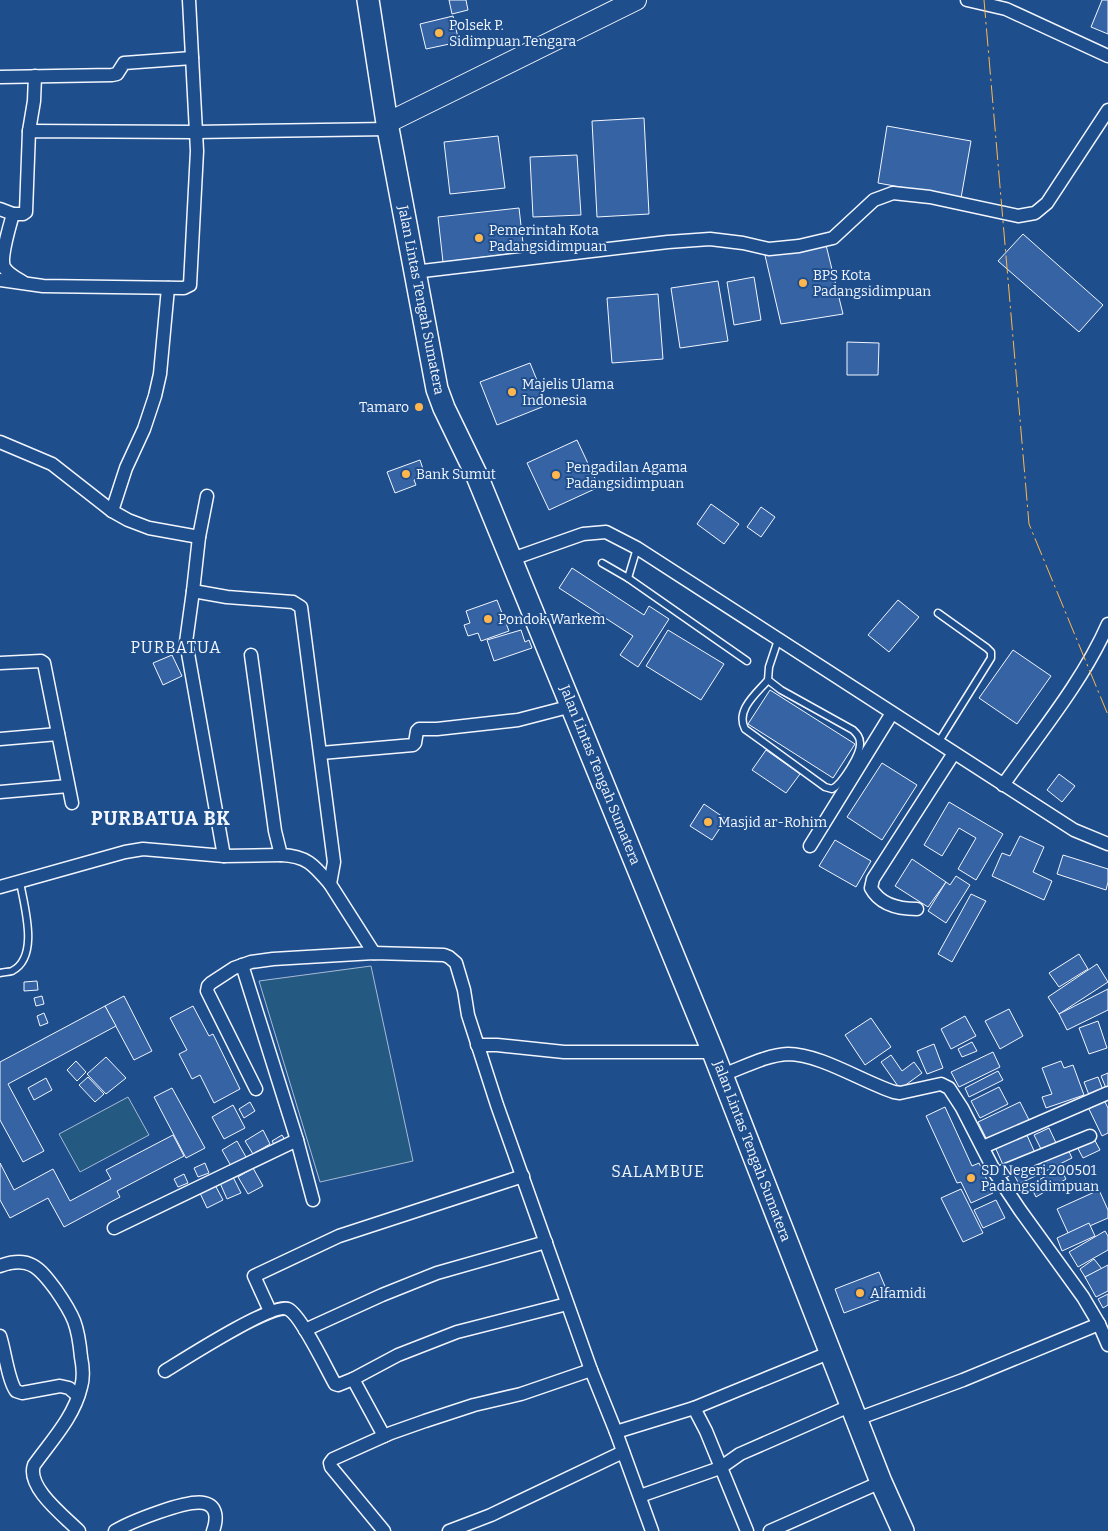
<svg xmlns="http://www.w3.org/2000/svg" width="1108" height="1531" viewBox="0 0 1108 1531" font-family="Bitter,serif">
<rect width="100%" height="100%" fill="#1f4e8c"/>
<!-- green -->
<g fill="#245a82" stroke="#a8bbd7">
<path d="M371,966L413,1161L320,1182L259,981Z"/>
<path d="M128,1097L149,1135L80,1172L59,1134Z"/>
</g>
<!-- building -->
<g fill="#3563a3" stroke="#f2f6ff">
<path d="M449,0H466L468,10L452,14Z"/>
<path d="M1102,0H1108V34L1091,27Z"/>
<path d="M453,16L459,42L426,49L420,24Z"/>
<path d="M644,118L649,214L597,217L592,121Z"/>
<path d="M887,126L971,141L961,198L878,183Z"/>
<path d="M498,136L505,188L450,194L444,142Z"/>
<path d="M577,155L581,215L533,217L530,157Z"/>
<path d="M519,208L524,252L443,262L438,217Z"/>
<path d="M1023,234L1103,305L1079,332L998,261Z"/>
<path d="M826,245L843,314L781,324L764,251Z"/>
<path d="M754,277L761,320L734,325L727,282Z"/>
<path d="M718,281L728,341L680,348L671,288Z"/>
<path d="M658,294L663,359L612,363L607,298Z"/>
<path d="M847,342L879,343L878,375H847Z"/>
<path d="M530,363L547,405L497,425L480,382Z"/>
<path d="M577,440L599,487L549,510L527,463Z"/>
<path d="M420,460L425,475L414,480L416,485L395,493L387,472Z"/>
<path d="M711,504L739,524L724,544L697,524Z"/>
<path d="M761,507L775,517L761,537L747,527Z"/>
<path d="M572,568L644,615L649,606L669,619L638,667L620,655L633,636L559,588Z"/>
<path d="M497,600L509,631L481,641L478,633L468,636L464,625L470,623L466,611Z"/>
<path d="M898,600L919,617L889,652L868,635Z"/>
<path d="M521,630L525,642L529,640L532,648L494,661L487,640Z"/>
<path d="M668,630L724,664L701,700L646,666Z"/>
<path d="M1013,650L1051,676L1017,724L979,698Z"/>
<path d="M172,655L182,676L163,685L153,663Z"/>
<path d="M770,690L855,744L833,778L748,724Z"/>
<path d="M766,750L800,774L786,793L752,770Z"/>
<path d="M882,763L917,785L882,840L847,817Z"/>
<path d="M1059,774L1075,786L1062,802L1047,790Z"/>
<path d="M949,802L1003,834L976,880L958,869L976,838L959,828L942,856L924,845Z"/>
<path d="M704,804L726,819L712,840L690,826Z"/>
<path d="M1020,836L1044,847L1033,872L1052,881L1044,900L992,876L1002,853L1010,856Z"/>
<path d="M835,840L871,861L856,887L819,866Z"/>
<path d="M1063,855L1108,869V882L1106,890L1057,874Z"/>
<path d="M912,859L946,882L928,907L895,886Z"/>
<path d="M956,876L970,885L946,923L928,911L946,882L950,885Z"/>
<path d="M971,894L986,901L952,962L938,954Z"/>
<path d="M1079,954L1088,969L1059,987L1049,973Z"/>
<path d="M1097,964L1108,982L1059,1014L1048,997Z"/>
<path d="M37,981L38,990L24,991V982Z"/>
<path d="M1108,989V1010L1067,1030L1059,1014Z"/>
<path d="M42,996L44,1004L36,1006L34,998Z"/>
<path d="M124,996L152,1051L134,1060L105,1006Z"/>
<path d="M105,1006L116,1026L8,1084L44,1151L23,1162L0,1120V1062Z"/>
<path d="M193,1006L209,1036L213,1034L240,1089L214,1103L200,1075L192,1079L179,1054L187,1050L170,1018Z"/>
<path d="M1009,1009L1023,1036L1000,1049L985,1021Z"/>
<path d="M44,1013L48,1023L40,1026L37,1016Z"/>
<path d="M965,1016L976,1036L951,1049L941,1029Z"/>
<path d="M871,1018L891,1047L865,1065L845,1035Z"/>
<path d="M1098,1021L1107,1048L1089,1054L1079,1028Z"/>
<path d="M972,1042L977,1051L962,1057L958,1049Z"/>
<path d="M934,1044L943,1068L927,1074L917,1051Z"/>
<path d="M993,1052L1000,1067L959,1087L951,1072Z"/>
<path d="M891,1055L902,1071L914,1062L922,1073L900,1089L881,1062Z"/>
<path d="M106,1057L126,1078L106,1094L87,1074Z"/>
<path d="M76,1061L86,1072L77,1081L67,1070Z"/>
<path d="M1061,1061L1064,1068L1073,1065L1084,1095L1046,1108L1042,1097L1052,1094L1042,1068Z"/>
<path d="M998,1071L1003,1080L969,1097L965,1088Z"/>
<path d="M1108,1073V1087L1106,1088L1101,1076Z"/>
<path d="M88,1077L104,1094L95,1102L79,1085Z"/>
<path d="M1098,1077L1103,1090L1089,1095L1084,1082Z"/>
<path d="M46,1078L52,1090L34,1100L28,1088Z"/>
<path d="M999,1087L1008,1104L980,1118L971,1101Z"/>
<path d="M172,1088L205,1148L186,1158L154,1097Z"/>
<path d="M1103,1098L1108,1108V1133L1102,1136L1087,1105Z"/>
<path d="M250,1102L255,1111L244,1118L239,1109Z"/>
<path d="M1020,1102L1029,1120L987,1140L978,1122Z"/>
<path d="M233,1105L245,1128L224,1139L212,1117Z"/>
<path d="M945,1107L972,1166L979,1163L993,1193L971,1203L961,1182L957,1183L926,1116Z"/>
<path d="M1049,1128L1057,1145L1042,1151L1034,1135Z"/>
<path d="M263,1130L270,1144L253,1154L245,1141Z"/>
<path d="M1026,1133L1035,1153L1004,1167L995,1147Z"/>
<path d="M173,1135L184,1156L117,1191L120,1197L64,1227L48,1198L10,1218L0,1200V1163L14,1190L53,1169L70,1201L111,1179L106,1170Z"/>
<path d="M282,1135L285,1140L275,1146L272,1141Z"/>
<path d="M1093,1137L1100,1150L1083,1158L1076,1145Z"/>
<path d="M237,1141L246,1157L231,1166L222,1150Z"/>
<path d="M1067,1147L1072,1158L1019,1184L1013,1173Z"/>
<path d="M205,1163L209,1173L198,1177L194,1168Z"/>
<path d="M253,1168L263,1186L248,1194L238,1177Z"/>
<path d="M1060,1168L1066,1179L1036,1197L1030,1185Z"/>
<path d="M184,1174L188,1183L178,1187L174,1179Z"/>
<path d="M233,1177L241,1193L227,1199L220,1183Z"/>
<path d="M214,1183L223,1200L207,1208L199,1191Z"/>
<path d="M961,1189L983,1233L963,1242L941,1198Z"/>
<path d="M1099,1190L1108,1210V1218L1069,1235L1057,1209Z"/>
<path d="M996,1200L1005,1218L983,1228L974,1210Z"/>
<path d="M1089,1223L1095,1236L1062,1251L1057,1238Z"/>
<path d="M1105,1231L1108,1236V1250L1078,1267L1069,1252Z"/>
<path d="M1094,1259L1102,1269L1085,1277L1087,1280L1080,1269Z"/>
<path d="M1108,1265V1291L1096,1297L1085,1277Z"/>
<path d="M879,1272L889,1296L844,1313L835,1289Z"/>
<path d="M1108,1294V1305L1103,1308L1098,1299Z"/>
</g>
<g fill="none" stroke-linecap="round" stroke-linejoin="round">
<!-- service casing -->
<g stroke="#f2f6ff" stroke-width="9">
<g id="service">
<path d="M602,563L628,578L637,548"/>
<path d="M628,578L747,661"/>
<path d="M938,613L987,648L991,652V658L938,743"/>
<path d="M768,680C757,693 735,710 745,729L825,787L832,789C842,784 861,754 860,743C860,737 857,734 853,730L781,690L768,680L769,667L778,640"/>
<path d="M0,973C3,972 9,972 12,971C40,957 24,906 20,882"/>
</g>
</g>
<!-- minor casing -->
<g stroke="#f2f6ff" stroke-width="15">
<g id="minor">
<path d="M967,0L1006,9L1108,56"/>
<path d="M0,77L112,75L117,74L124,63L192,58"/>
<path d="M29,131L34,101L35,76"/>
<path d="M0,209L13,214H23L26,212L29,131L195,132L388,129"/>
<path d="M13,214C10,225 0,257 4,267C8,274 16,278 23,282"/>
<path d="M414,272L668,242L710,239L743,243L769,249L799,246L833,238L874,200L893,193L930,197L1018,216L1035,213L1047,203L1108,110"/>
<path d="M0,280L43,286L184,288L190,285L197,151L189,0"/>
<path d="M0,442L52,464L112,511L128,520L149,528L199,537"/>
<path d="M207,496L199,537L193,591L227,597L293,602L301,607L334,862L330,884L374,953"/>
<path d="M112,511L126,468L144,429L155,396L160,374L168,288"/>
<path d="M512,559L583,534L606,532L637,548L1074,830L1108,844"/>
<path d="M193,591L186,642L224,856L281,855"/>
<path d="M251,655L275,831L281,855C307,856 314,865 330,884"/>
<path d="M0,663L41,661L44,663L72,803"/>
<path d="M0,739L58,734"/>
<path d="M321,753L413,745L415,743L417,731L419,729H437L518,720L572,706"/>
<path d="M1003,785C1039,734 1083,681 1108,624"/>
<path d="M0,792L68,786"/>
<path d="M810,846L892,713"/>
<path d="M0,887L125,852L143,849L224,856"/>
<path d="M917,909C899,909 880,905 871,888L873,879L954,753"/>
<path d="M242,965L297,1140L313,1200"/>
<path d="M477,1045H497L564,1052H713"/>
<path d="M722,1075C742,1068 766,1055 788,1054C820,1054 863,1082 894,1092L900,1093L941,1084L949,1088L962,1108L996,1174L1020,1210L1083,1297L1099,1324L1108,1345"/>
<path d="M256,1089L207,991L208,986L211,983L234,968L251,962L273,959L374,953L444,955L449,957L456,963L464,990L468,1015L497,1105L591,1370L616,1432L652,1531"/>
<path d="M983,1147L1108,1093"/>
<path d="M996,1174L1090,1136"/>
<path d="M114,1228L297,1140"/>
<path d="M0,1266C29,1255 40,1268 56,1290C74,1316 78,1325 81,1357C83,1367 84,1377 81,1387C74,1417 52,1440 34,1465C26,1487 64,1516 79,1531"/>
<path d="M270,1311L254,1276L339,1236L523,1176"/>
<path d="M305,1330L382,1295L437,1273L546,1242"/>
<path d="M0,1336C5,1351 8,1380 16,1391L22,1393L60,1386L69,1388L78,1396"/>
<path d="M165,1371C183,1360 273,1302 288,1309C301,1315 327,1370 335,1384L338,1385L353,1379L384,1436"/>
<path d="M353,1379L398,1355L457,1332L567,1304"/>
<path d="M694,1408L831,1352"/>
<path d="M857,1419L963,1380L1099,1324"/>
<path d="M616,1432L694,1408L706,1431L747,1531"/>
<path d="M640,1496L720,1468L740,1454L852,1405"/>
<path d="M115,1531C130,1522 187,1499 204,1503C218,1506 217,1520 213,1531"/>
<path d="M384,1531L331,1467L330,1463L333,1459L391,1433L425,1421L474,1405L521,1394L591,1370"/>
<path d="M449,1531L491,1515L623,1452"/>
<path d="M770,1531L881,1482"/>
</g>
</g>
<!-- primary casing -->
<g stroke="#f2f6ff" stroke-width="22">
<path id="primary" d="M387,123L636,0"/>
</g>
<!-- trunk casing -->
<g stroke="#f2f6ff" stroke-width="24">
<path id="trunk" d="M368,0L387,123L437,389L444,408L477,476L713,1052L881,1482L903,1531"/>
</g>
<!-- service -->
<use href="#service" stroke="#1f4e8c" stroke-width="6"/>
<!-- minor -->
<use href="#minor" stroke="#1f4e8c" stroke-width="12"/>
<!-- primary -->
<use href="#primary" stroke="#1f4e8c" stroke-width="20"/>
<!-- trunk -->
<use href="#trunk" stroke="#1f4e8c" stroke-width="21"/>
<!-- power -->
<path stroke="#ffb74d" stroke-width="1" stroke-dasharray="18 4 2.5 4" stroke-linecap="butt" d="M984,0L1029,524L1108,715"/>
</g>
<!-- markers -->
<g fill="#ffb74d" stroke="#1f4e8c" stroke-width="2">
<circle cx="439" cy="33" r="5"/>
<circle cx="479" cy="238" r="5"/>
<circle cx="803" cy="283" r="5"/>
<circle cx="512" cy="392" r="5"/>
<circle cx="419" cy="407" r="5"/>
<circle cx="406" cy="474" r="5"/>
<circle cx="556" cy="475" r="5"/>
<circle cx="488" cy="619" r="5"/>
<circle cx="708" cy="822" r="5"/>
<circle cx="971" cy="1178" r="5"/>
<circle cx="860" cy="1293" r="5"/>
</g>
<g text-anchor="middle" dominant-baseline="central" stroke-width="4" stroke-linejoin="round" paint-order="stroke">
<!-- poi labels -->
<g font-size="14" fill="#f2f6ff" stroke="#1f4e8c" text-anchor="start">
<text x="449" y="25">Polsek P.<tspan x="449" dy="16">Sidimpuan Tengara</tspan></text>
<text x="489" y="230">Pemerintah Kota<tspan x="489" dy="16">Padangsidimpuan</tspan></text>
<text x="813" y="275">BPS Kota<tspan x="813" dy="16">Padangsidimpuan</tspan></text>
<text x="522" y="384">Majelis Ulama<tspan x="522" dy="16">Indonesia</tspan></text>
<text x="409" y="407" text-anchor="end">Tamaro</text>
<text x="566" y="467">Pengadilan Agama<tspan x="566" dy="16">Padangsidimpuan</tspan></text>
<text x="416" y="474">Bank Sumut</text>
<text x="498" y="619">Pondok Warkem</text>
<text x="718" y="822">Masjid ar-Rohim</text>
<text x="981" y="1170">SD Negeri 200501<tspan x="981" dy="16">Padangsidimpuan</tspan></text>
<text x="870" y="1293">Alfamidi</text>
</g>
<!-- street labels -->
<g font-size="14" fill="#f2f6ff" stroke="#1f4e8c">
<text transform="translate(421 300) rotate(79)">Jalan Lintas Tengah Sumatera</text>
<text transform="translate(600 775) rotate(68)">Jalan Lintas Tengah Sumatera</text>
<text transform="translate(752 1151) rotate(69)">Jalan Lintas Tengah Sumatera</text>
</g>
<!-- quarter labels -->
<g font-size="16" letter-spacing="1" fill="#f2f6ff" stroke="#1f4e8c">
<text x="176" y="647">PURBATUA</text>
<text x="658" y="1171">SALAMBUE</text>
</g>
<!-- district labels -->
<g font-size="19" font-weight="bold" letter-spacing="1" fill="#f2f6ff" stroke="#1f4e8c">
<text x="161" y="818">PURBATUA BK</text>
</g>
</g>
</svg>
